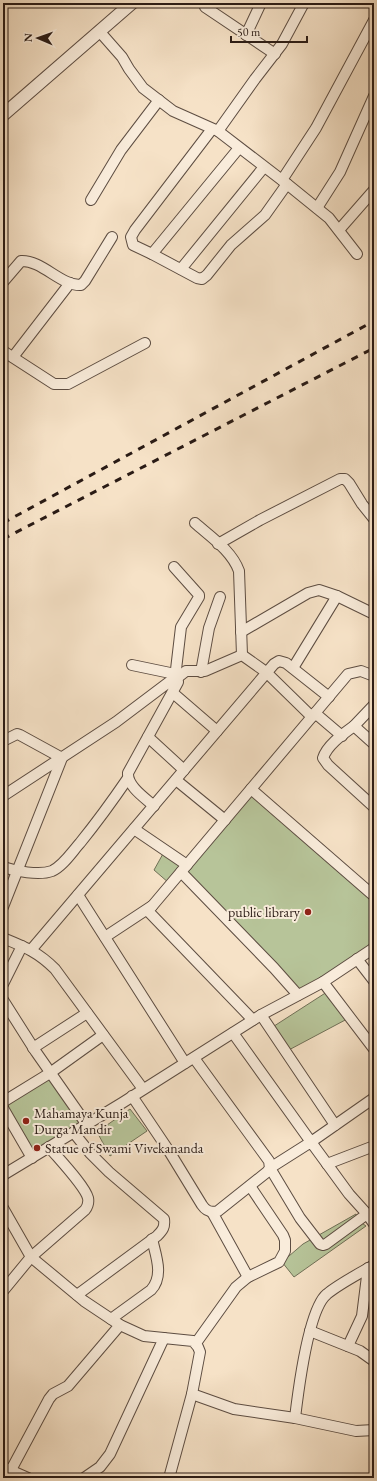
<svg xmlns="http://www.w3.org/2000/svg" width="377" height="1481" viewBox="0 0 377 1481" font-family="'EB Garamond',serif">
<rect width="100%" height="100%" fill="#f6e2c7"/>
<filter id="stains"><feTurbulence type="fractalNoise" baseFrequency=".005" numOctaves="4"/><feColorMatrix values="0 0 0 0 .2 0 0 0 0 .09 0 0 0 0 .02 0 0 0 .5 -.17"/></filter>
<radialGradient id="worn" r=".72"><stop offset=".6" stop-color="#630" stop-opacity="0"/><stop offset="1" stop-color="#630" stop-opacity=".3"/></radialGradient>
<!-- green -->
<g fill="#b7c499" stroke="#707057">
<path d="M252,794L374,899V953L302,997L186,872Z"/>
<path d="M164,852L184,866L169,883L154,870Z"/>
<path d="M330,990L349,1018L285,1052L268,1030Z"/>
<path d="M50,1075L88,1127L33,1155L3,1104Z"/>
<path d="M130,1109L147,1131L110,1156L97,1132Z"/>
<path d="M356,1214L359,1221L366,1226L294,1277L282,1262L303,1244Z"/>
</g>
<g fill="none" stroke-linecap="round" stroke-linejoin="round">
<!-- minor casing -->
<g stroke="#5d4d42" stroke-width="12">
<g id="minor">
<path d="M205,7L275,54"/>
<path d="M100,32L122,57L129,69L143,88L173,111L218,131L287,184L329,218L357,254"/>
<path d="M246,35L261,3"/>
<path d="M212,129L135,230L131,237L133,245L152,254L197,278L202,279L207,275L231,245L265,215L287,184"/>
<path d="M218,131L255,79L282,44L304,3"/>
<path d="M282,180L316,128L374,20"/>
<path d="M91,200L121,150L159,100"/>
<path d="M317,208L340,172L374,96"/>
<path d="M339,230L374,190"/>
<path d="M152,254L239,148"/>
<path d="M181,269L264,167"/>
<path d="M3,282L21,261C42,260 61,286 81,285L85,281L112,237"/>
<path d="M3,351L54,384H68L145,343"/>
<path d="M13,357L70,283"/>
<path d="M195,523C211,537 232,551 239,571L242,655"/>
<path d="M218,544L260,520L340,479H345L349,483L362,504L374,519"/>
<path d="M174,567L199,595V597L181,627L175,678"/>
<path d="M241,632L308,593L319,590L337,596L374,614"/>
<path d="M132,665L175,674"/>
<path d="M293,668L337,596"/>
<path d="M201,672L209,628L220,597"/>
<path d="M177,678L186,671H205L242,655L266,672L312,717"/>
<path d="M173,693L217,731"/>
<path d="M374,705L354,726L374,744"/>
<path d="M315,713L342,736"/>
<path d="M354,726C343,734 327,745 323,758L328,765L374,807"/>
<path d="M148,737L184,770"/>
<path d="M3,741L17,734L20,735L62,758L3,907"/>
<path d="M176,780L225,820"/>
<path d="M251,789L374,896"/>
<path d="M3,796L116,722L173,679L177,678L178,682L128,773C127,786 145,798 154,806"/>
<path d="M134,829L187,865"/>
<path d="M3,867C15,871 39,876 52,871C63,866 72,852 80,843C97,822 113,800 128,778"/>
<path d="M181,872L274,968L298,995"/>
<path d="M78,895L185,1063"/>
<path d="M105,937L152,906"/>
<path d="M3,938C25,947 38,952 55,969L143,1089"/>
<path d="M31,950L274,664L279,661L286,663L329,697"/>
<path d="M357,959L374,981"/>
<path d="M323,982L374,1049"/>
<path d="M3,984L22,946"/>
<path d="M3,1000L36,1052L87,1125"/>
<path d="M261,1015L335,1125"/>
<path d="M253,1020L148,911L348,674L361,671L374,676"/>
<path d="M233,1033L311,1142L374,1098"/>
<path d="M33,1048L87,1013"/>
<path d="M132,1096L169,1151L202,1205C206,1211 210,1213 218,1211L267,1172L270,1168L269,1161L194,1058"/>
<path d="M3,1102L50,1073L103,1035"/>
<path d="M3,1108L32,1158"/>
<path d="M74,1133L90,1153L109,1172L164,1219C165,1227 163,1230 157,1236L77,1295"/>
<path d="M49,1147C58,1158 85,1186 88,1198C89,1203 88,1206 85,1210L31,1257L84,1301L120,1325L144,1336L193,1341L198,1347L200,1352L192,1394L234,1409L295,1418L356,1431L374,1430"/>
<path d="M327,1164L374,1146"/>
<path d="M3,1175L122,1103L261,1015L323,982L374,948"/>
<path d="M3,1208L31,1257L3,1291"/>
<path d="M212,1212L248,1277"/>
<path d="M367,1214L326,1244L323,1245L320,1244L300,1218L270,1168L311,1142L349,1194L367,1214L374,1224"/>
<path d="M111,1319L151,1290C164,1276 156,1256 152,1239"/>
<path d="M310,1331L360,1351L374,1361"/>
<path d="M196,1343L236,1287L248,1277L279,1262L285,1251V1240L283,1235L250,1186"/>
<path d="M348,1346L362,1316L368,1268"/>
<path d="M295,1418C298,1393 308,1309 327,1294C339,1284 360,1273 374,1265"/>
<path d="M3,1467L28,1478"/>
<path d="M11,1470L49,1399L53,1394L68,1386L120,1325"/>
<path d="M84,1478L100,1467L110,1454L164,1338"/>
<path d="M169,1478L192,1394"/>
</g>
</g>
<!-- tertiary casing -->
<g stroke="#5d4d42" stroke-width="14">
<path id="tertiary" d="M3,115L132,3"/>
</g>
<!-- minor -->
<use href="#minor" stroke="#f9ecdb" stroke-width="10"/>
<!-- tertiary -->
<use href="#tertiary" stroke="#f9ecdb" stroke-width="12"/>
<!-- rail -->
<g stroke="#2a1b15" stroke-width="3" stroke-dasharray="7 7" stroke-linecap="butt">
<path d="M3,523L374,321"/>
<path d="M3,539L374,348"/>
</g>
</g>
<!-- markers -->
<g fill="#8f2418" stroke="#f9ecdb" stroke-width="1.5">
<circle cx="308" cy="912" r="4"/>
<circle cx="26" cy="1121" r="4"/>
<circle cx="37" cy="1148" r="4"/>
</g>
<g text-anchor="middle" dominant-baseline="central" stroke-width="4" stroke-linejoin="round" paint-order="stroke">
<!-- poi labels -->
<g font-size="14" fill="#2a1b15" stroke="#f9ecdb" text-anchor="start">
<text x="300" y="912" text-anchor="end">public library</text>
<text x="34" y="1113">Mahamaya Kunja<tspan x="34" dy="16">Durga Mandir</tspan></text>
<text x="45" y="1148">Statue of Swami Vivekananda</text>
</g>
</g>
<!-- margin -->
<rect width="377" height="1481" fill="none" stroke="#f6e2c7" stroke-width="16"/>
<rect x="4" y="4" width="369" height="1473" fill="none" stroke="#2a1b15" stroke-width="2"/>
<rect x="8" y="8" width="361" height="1465" fill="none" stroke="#2a1b15"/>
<!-- north arrow -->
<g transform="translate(38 38) rotate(272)" stroke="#f9ecdb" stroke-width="3" paint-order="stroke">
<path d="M0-3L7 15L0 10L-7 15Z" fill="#2a1b15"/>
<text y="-6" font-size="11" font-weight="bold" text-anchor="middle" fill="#2a1b15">N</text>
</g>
<!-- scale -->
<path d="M231 36v6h76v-6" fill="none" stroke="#2a1b15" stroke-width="2"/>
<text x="237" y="36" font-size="12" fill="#2a1b15" stroke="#f9ecdb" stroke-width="3" paint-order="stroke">50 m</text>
<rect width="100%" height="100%" filter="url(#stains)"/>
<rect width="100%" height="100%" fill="url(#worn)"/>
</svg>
